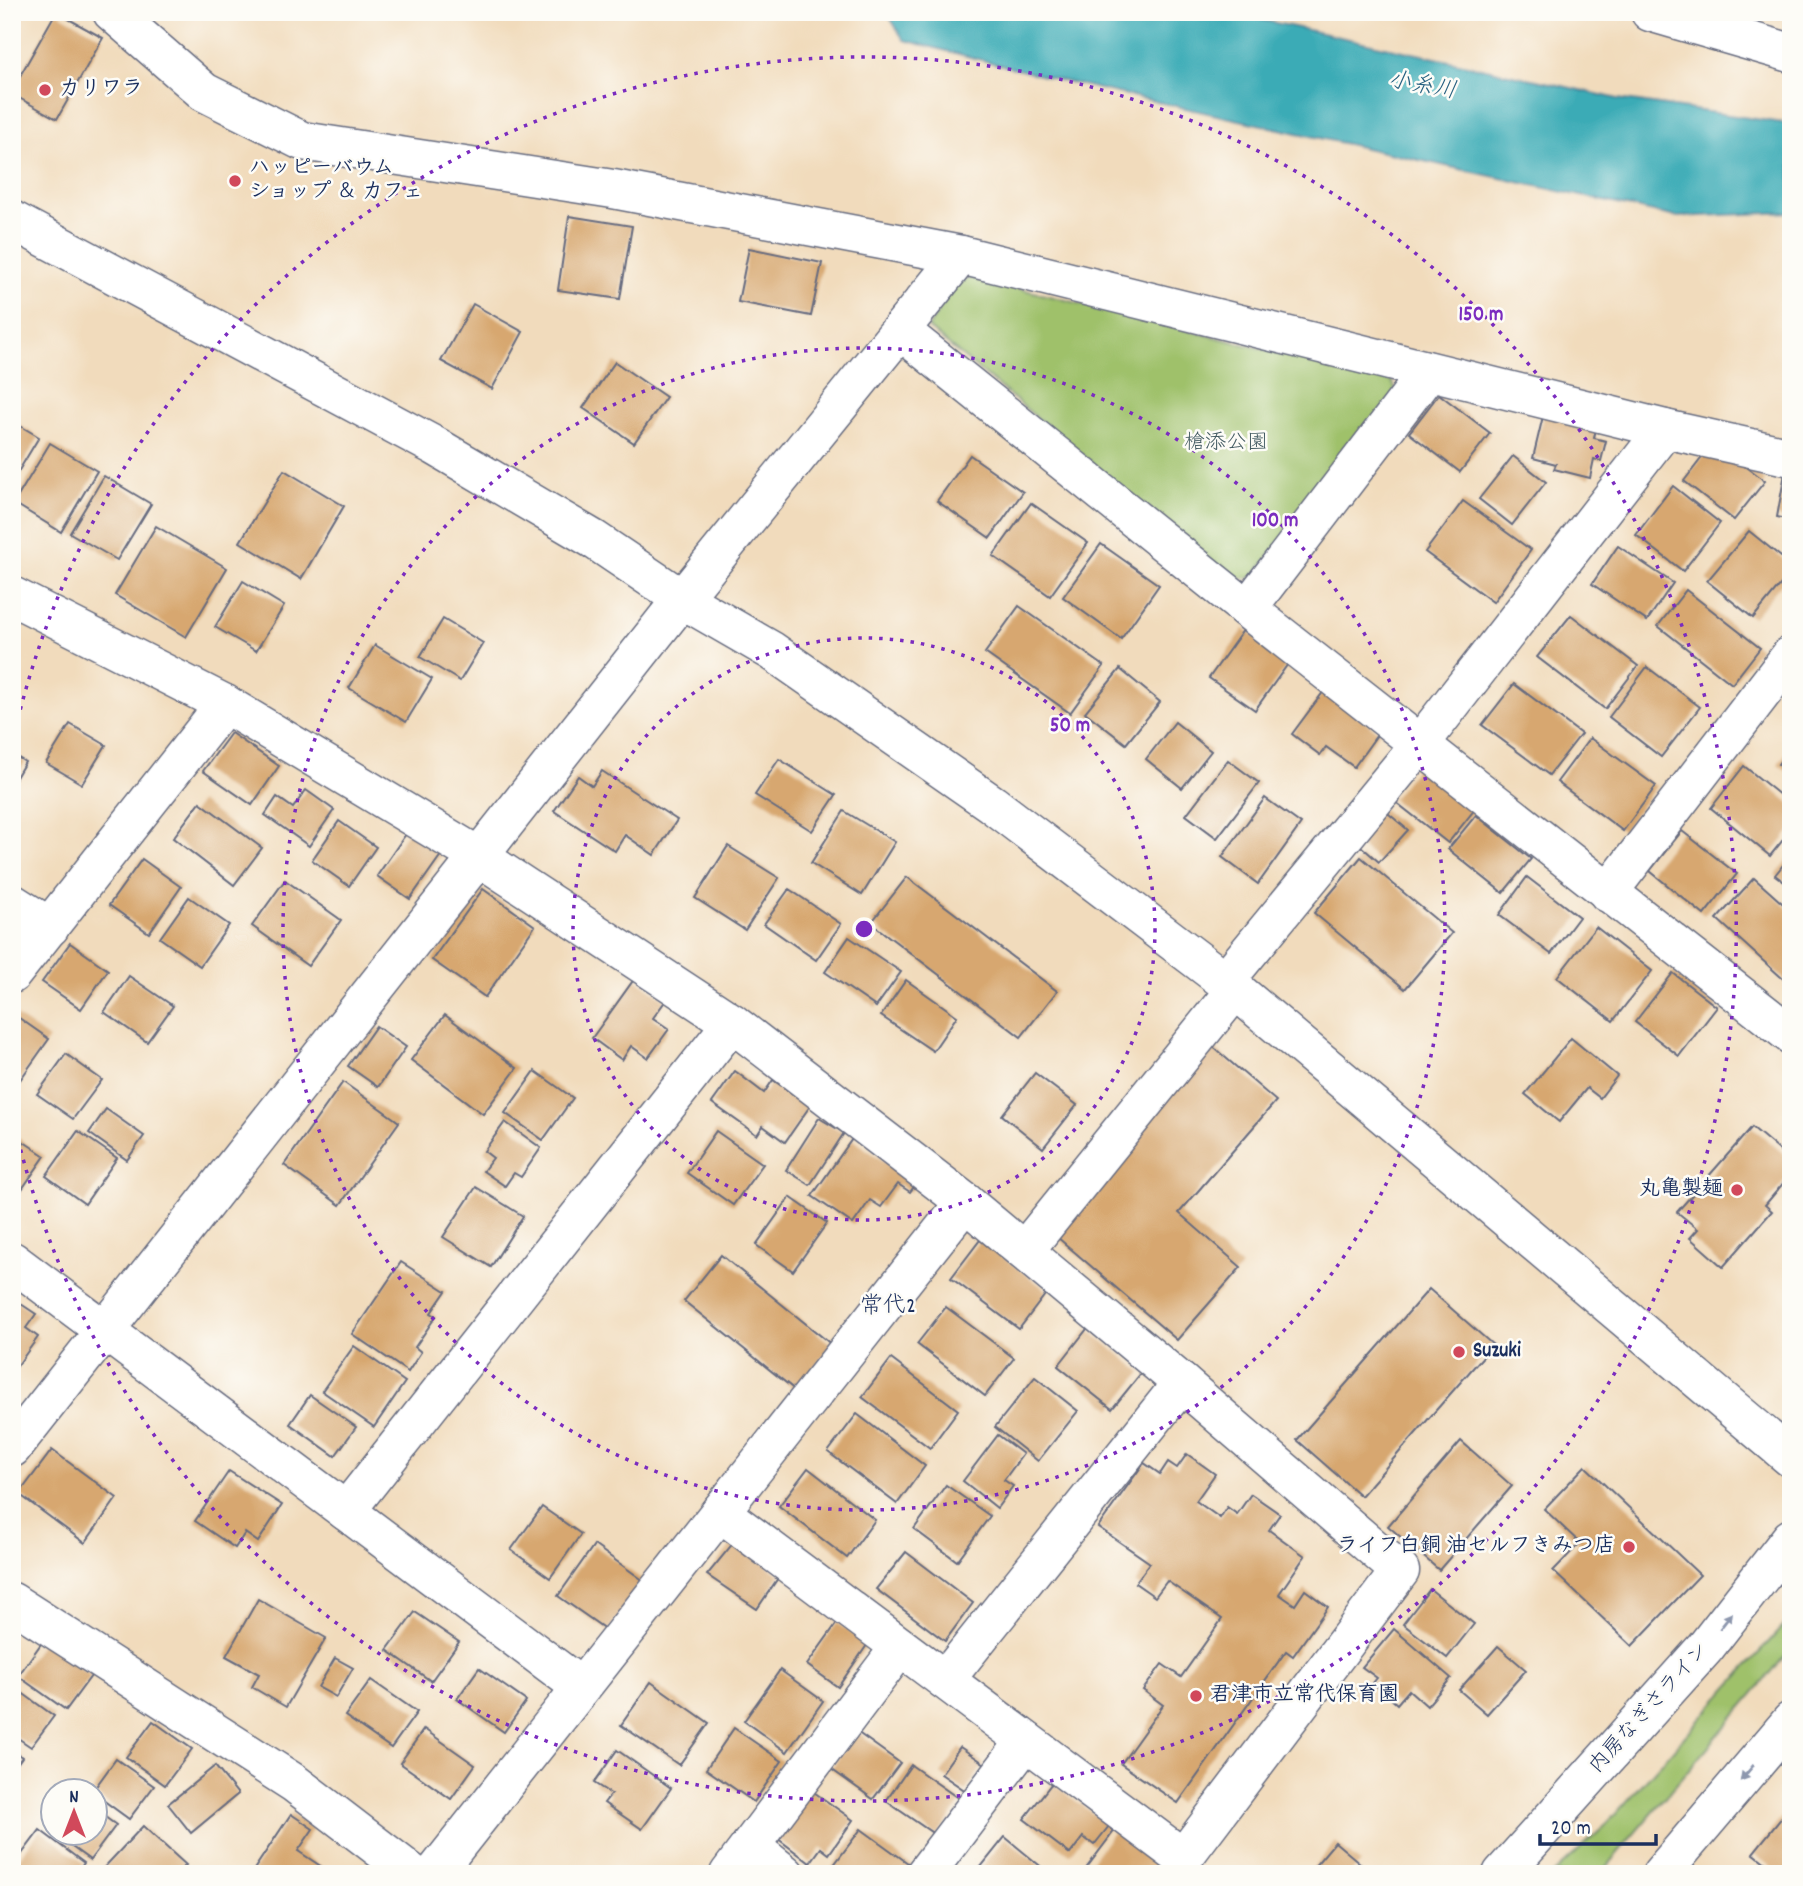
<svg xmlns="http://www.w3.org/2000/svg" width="1803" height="1886" viewBox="0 0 1803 1886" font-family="Dekko,'Klee One',sans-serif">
<rect width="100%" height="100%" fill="#fdfcf7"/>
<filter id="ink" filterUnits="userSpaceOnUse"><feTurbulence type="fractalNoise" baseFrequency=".0143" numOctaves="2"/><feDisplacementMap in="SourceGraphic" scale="14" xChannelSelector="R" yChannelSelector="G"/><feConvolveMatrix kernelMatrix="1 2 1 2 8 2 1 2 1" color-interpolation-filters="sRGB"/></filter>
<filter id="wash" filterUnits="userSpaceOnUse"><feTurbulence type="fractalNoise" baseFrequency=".00686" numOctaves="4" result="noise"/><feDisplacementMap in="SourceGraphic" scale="28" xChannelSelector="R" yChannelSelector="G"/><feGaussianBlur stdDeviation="1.57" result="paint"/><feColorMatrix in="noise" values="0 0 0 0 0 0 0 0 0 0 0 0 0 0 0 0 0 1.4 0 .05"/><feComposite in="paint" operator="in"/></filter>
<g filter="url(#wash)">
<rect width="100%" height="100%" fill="#f1dbbc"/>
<!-- green -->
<g fill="#9fc16a" stroke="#5d7864" stroke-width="2">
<path d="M973,277L1392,381L1397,394L1253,577L1233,579L928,328L955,284Z"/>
<path d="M1791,1617V1649L1600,1874H1553L1605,1826Z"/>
</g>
<!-- water -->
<path fill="#3babb6" stroke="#2b6d8a" stroke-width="2" d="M810,12H1226L1550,83L1618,99L1791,124V212L1676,217L1059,80L904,40L889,16Z"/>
<g id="blocks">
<!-- building -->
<g fill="#d7a770">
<path d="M56,12L103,38L57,119L12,94V90Z"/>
<path d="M569,216L632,226L620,299L558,290Z"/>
<path d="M749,248L822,263L811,316L738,302Z"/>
<path d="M473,304L523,332L492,389L441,361Z"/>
<path d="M615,362L666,397L634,443L583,408Z"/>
<path d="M1439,394L1490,433L1460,472L1409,433Z"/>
<path d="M1544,412L1597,424L1594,438L1606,441L1601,461L1594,459L1590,478L1554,469L1556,464L1533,458Z"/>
<path d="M12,421L39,437L12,482Z"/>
<path d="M1714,442L1765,481L1734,520L1684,481Z"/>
<path d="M50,443L97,471L61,532L14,503Z"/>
<path d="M970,455L1023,492L990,538L937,501Z"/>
<path d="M1513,456L1546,482L1512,525L1479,499Z"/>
<path d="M284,470L344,506L301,579L240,542Z"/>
<path d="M1785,473L1791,475V520L1777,517Z"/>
<path d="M104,476L151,504L117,560L70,533Z"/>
<path d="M1673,486L1720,523L1683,571L1636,535Z"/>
<path d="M1463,501L1531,550L1493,602L1425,552Z"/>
<path d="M1031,503L1088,543L1050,596L993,556Z"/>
<path d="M156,526L227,568L186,637L115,595Z"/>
<path d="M1749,531L1791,565V572L1753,618L1707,581Z"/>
<path d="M1101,544L1159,585L1121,639L1063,597Z"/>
<path d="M1618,546L1673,583L1647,621L1592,584Z"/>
<path d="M243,581L284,606L256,651L215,627Z"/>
<path d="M1686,590L1760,648L1732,684L1658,626Z"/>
<path d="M1019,606L1104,666L1070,713L985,653Z"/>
<path d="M1571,615L1638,666L1605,709L1537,657Z"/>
<path d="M443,619L483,643L460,681L420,657Z"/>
<path d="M1244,629L1290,661L1255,710L1209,678Z"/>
<path d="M375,645L432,679L406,722L349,688Z"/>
<path d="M1647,667L1700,707L1661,757L1609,717Z"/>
<path d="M1120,669L1160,702L1126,744L1085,712Z"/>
<path d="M1514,684L1581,734L1549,775L1482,725Z"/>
<path d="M1324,691L1379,732L1354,767L1326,747L1320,755L1292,734Z"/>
<path d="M1175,722L1211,751L1182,788L1146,759Z"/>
<path d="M70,724L106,745L82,784L46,763Z"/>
<path d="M231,733L279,766L252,805L203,771Z"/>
<path d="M1590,738L1656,786L1623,831L1557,782Z"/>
<path d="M1791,747V774L1778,764Z"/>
<path d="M12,754L25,762L12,784Z"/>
<path d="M779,759L836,795L812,831L755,795Z"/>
<path d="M1228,760L1259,783L1217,838L1186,815Z"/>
<path d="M1419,765L1475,809L1448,843L1392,799Z"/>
<path d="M1744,766L1791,804V830L1770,856L1711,808Z"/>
<path d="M602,771L677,820L654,855L625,835L615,851L554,811L578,776L592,786Z"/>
<path d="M306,790L334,810L309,846L265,815L277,797L293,808Z"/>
<path d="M1265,798L1301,824L1258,884L1222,857Z"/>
<path d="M200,802L262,848L234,885L173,838Z"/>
<path d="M1383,809L1408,830L1379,862L1355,841Z"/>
<path d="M844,811L895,842L862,895L811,863Z"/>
<path d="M1476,815L1531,859L1503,893L1448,849Z"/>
<path d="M339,821L376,847L349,886L312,860Z"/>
<path d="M408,831L441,855L410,899L377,876Z"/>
<path d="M1682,831L1737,874L1704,915L1650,871Z"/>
<path d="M728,846L779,878L745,930L695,898Z"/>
<path d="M1791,855V887L1775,875Z"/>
<path d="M1361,857L1452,933L1405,989L1314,913Z"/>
<path d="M142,859L181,887L149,933L109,905Z"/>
<path d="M907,877L1057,991L1021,1037L871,923Z"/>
<path d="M1527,877L1579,917L1551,954L1499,915Z"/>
<path d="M1754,878L1791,911V986L1717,919Z"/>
<path d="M285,880L341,920L308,966L252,926Z"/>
<path d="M483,889L535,926L485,997L432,960Z"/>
<path d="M789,889L841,924L816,960L764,924Z"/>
<path d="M189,897L229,925L200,966L160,938Z"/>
<path d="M1596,927L1652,971L1613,1021L1557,977Z"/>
<path d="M849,937L901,972L876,1007L825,972Z"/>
<path d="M70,943L108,970L81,1009L42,982Z"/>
<path d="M1673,973L1717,1007L1679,1056L1635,1022Z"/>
<path d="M129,976L173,1006L147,1042L104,1012Z"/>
<path d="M635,978L666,1000L653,1018L669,1029L648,1058L631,1046L622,1060L592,1038Z"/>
<path d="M906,980L957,1016L933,1051L881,1016Z"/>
<path d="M12,1013L49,1039L20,1080L12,1075Z"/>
<path d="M445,1015L517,1068L483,1114L411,1060Z"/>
<path d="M376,1026L406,1047L378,1087L348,1066Z"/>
<path d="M1571,1038L1617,1076L1600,1098L1587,1088L1559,1122L1525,1094Z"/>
<path d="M1212,1046L1276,1101L1179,1213L1241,1267L1177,1340L1050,1231Z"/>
<path d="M66,1054L102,1080L73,1119L37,1094Z"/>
<path d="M535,1071L573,1098L543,1140L505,1113Z"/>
<path d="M735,1071L764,1093L773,1080L810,1106L785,1142L763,1126L757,1135L712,1103Z"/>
<path d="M1035,1073L1077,1105L1043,1148L1002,1115Z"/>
<path d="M343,1082L399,1122L340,1205L284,1165Z"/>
<path d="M106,1109L144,1136L127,1160L89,1133Z"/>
<path d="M819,1118L844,1133L810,1185L786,1170Z"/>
<path d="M505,1122L541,1148L521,1177L514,1173L505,1186L483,1171L493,1158L484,1151Z"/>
<path d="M1752,1127L1791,1160V1174L1765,1205L1772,1211L1723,1267L1690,1238L1698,1229L1677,1212Z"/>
<path d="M78,1131L117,1158L85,1204L46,1176Z"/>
<path d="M716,1131L763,1164L733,1205L687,1173Z"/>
<path d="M12,1134L45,1156L22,1189L12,1182Z"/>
<path d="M852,1139L916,1184L910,1192L898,1184L881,1207L870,1200L853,1224L812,1196Z"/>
<path d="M476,1187L523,1216L491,1267L443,1237Z"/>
<path d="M790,1197L827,1223L793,1271L756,1245Z"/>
<path d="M980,1240L1048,1291L1019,1329L951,1278Z"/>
<path d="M721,1255L832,1345L795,1390L684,1301Z"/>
<path d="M401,1262L446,1291L431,1313L436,1316L415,1347L421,1352L408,1372L352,1334Z"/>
<path d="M1429,1289L1493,1345L1361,1496L1297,1440Z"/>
<path d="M12,1298L36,1314L26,1328L38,1337L15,1369L12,1367Z"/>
<path d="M946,1307L1014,1358L985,1396L917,1344Z"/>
<path d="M1087,1329L1142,1372L1112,1409L1058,1366Z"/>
<path d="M354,1346L405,1382L374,1427L322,1391Z"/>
<path d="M891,1359L958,1410L930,1448L862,1397Z"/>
<path d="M1035,1377L1078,1411L1038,1461L995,1427Z"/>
<path d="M310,1395L356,1427L335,1456L290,1424Z"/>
<path d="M857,1414L925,1466L897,1504L828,1452Z"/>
<path d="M998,1435L1023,1454L1004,1480L1013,1486L997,1508L963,1481Z"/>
<path d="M1461,1441L1512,1486L1439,1570L1388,1526Z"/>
<path d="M52,1450L117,1498L85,1543L19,1494Z"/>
<path d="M1187,1454L1215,1474L1196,1501L1220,1518L1227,1507L1237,1514L1251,1494L1280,1514L1269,1530L1305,1556L1279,1594L1295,1605L1305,1590L1328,1607L1293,1656L1286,1651L1178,1803L1121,1764L1163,1705L1143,1690L1162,1664L1181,1677L1222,1619L1167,1581L1155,1597L1135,1583L1150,1563L1098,1527L1144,1463L1160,1474L1168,1462L1177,1468Z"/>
<path d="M1585,1466L1700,1575L1632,1646L1553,1571L1580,1543L1544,1509Z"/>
<path d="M808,1468L875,1520L847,1558L779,1506Z"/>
<path d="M229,1471L282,1505L258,1542L245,1533L235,1548L195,1521Z"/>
<path d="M946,1485L990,1516L957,1561L914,1529Z"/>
<path d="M542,1507L581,1534L550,1578L511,1550Z"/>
<path d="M734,1542L780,1575L757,1609L707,1575Z"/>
<path d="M594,1545L644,1581L608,1631L558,1596Z"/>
<path d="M906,1552L973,1603L945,1641L876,1589Z"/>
<path d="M1430,1589L1474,1624L1447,1658L1403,1624Z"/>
<path d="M258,1599L326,1638L286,1707L252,1687L259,1674L226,1656Z"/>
<path d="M415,1612L459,1642L431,1681L387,1650Z"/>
<path d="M837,1623L867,1645L838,1687L807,1665Z"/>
<path d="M1394,1629L1451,1678L1427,1706L1409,1690L1397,1704L1373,1683L1377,1678L1362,1667Z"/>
<path d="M43,1641L91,1676L66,1710L18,1676Z"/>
<path d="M1498,1646L1526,1670L1487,1714L1459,1690Z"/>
<path d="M335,1658L353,1668L336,1697L318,1687Z"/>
<path d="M479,1668L526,1701L504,1732L457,1699Z"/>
<path d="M780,1670L823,1701L787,1752L744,1721Z"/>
<path d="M371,1680L417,1712L391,1748L345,1716Z"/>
<path d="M651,1682L709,1723L679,1765L621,1725Z"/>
<path d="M14,1687L54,1716L31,1747L12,1734V1689Z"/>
<path d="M153,1721L192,1749L165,1785L126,1757Z"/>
<path d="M734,1728L782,1761L754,1802L706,1769Z"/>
<path d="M424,1729L475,1765L451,1799L400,1763Z"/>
<path d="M857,1732L900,1763L873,1799L831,1769Z"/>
<path d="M960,1747L985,1764L966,1791L941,1774Z"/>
<path d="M12,1750L22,1757L12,1771Z"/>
<path d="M617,1750L671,1788L642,1829L604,1803L611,1794L594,1783Z"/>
<path d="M116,1759L154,1786L129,1819L92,1792Z"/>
<path d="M911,1765L962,1801L937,1836L886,1801Z"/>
<path d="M215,1766L238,1794L191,1833L168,1804Z"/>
<path d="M1052,1783L1109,1826L1094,1845L1083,1837L1070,1854L1024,1819Z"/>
<path d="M811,1790L853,1820L829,1854L821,1848L810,1863L777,1838Z"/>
<path d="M94,1809L116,1825L90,1860L54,1834H94Z"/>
<path d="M291,1814L313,1829L298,1851L325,1869L321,1874H251Z"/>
<path d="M1783,1816L1791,1823V1874H1780L1753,1853Z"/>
<path d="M143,1826L186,1865L177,1874H98Z"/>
<path d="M861,1829L912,1866L907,1874H827Z"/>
<path d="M40,1830L84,1863L76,1874H16L12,1871V1867Z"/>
<path d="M1115,1830L1175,1874H1082Z"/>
<path d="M1005,1837L1050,1874H979L977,1872Z"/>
<path d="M1335,1842L1360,1863L1350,1874H1308Z"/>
</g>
</g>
</g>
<g filter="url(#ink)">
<use href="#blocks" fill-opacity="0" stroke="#666b7f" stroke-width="2"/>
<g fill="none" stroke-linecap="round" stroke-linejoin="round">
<!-- minor casing -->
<g stroke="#666b7f" stroke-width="41">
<g id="minor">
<path d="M112,12L204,92L302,141L613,189L961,255L1665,429L1791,457"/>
<path d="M1650,12L1791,53"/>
<path d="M901,331L1247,609L1791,1035"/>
<path d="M12,596L225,704L478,856L732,1023L965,1202L1182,1383L1400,1571L1183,1858L720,1512"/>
<path d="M1247,609L1429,371"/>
<path d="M1608,893L1791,655"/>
<path d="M12,903L50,927"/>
<path d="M12,974L225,704"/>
<path d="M1225,981L1420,744L1665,429"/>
<path d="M1024,1251L1235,990"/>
<path d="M12,1261L581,1687"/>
<path d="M12,1448L682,599L961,255"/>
<path d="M346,1511L732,1023"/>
<path d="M945,1680L1182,1383"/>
<path d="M750,1846L785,1874"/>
<path d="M434,1874L965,1202"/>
<path d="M729,1874L900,1647"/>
<path d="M925,1874L1026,1741"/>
</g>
</g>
<!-- tertiary casing -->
<g stroke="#666b7f" stroke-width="41">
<g id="tertiary">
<path d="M12,220L435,446L593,539L682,599L772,651L992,804L1225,981L1791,1458"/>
<path d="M12,1602L294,1783L413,1874"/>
</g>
</g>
<!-- trunk casing -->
<g stroke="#666b7f" stroke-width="41">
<g id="trunk">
<path d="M1502,1874L1705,1648L1791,1538"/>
<path d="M1661,1874L1791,1721"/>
</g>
</g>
<!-- minor -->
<use href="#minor" stroke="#fff" stroke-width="38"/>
<!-- tertiary -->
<use href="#tertiary" stroke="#fff" stroke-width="38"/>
<!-- trunk -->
<use href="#trunk" stroke="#fff" stroke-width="38"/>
</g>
<!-- one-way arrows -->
<defs><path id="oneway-solid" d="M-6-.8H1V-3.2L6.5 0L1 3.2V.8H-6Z" transform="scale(1.75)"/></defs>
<g fill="#8d97ae">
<use href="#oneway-solid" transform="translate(1726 1621) rotate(-52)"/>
<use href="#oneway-solid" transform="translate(1747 1773) rotate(130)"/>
</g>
</g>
<!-- distance rings -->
<g fill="none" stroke="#7b2cbf" stroke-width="3.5" stroke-dasharray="3.5 7">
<circle cx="864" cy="929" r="291"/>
<circle cx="864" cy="929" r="581"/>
<path d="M13 740A872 872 0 1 1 13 1118"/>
</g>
<!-- markers -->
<g fill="#d1495b" stroke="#fdfcf7" stroke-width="2.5">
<circle cx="45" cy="90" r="7"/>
<circle cx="235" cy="181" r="7"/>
<circle cx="1737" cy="1190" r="7"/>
<circle cx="1459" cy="1352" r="7"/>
<circle cx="1629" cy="1547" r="7"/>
<circle cx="1196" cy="1696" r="7"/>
</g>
<g text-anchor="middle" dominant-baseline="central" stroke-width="5" stroke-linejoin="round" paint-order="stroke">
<!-- poi labels -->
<g font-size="21" font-weight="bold" fill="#1b2f5e" stroke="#fdfcf7" text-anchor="start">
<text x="59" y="90">カリワラ</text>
<text x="249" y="169">ハッピーバウム<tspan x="249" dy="24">ショップ ＆ カフェ</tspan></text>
<text x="1723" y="1190" text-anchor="end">丸亀製麺</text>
<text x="1473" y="1352">Suzuki</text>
<text x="1615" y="1547" text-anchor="end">ライフ白銅 油セルフきみつ店</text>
<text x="1210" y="1696">君津市立常代保育園</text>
</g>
<!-- park labels -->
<g font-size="21" fill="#435b62" stroke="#fdfcf7">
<text x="1226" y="444">槍添公園</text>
</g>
<!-- street labels -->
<g font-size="21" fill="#1b2f5e" stroke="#fdfcf7">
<text transform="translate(1650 1709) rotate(-48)">内房なぎさライン</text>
</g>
<!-- water labels -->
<g font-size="23" font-style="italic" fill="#286181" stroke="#fdfcf7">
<text transform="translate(1422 87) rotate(10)">小糸川</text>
</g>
<!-- neighbourhood labels -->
<g font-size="23" fill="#1b2f5e" stroke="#fdfcf7">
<text x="888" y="1307">常代2</text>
</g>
</g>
<circle cx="864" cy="929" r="10" fill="#7b2cbf" stroke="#fdfcf7" stroke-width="3.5"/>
<g font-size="21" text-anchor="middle" font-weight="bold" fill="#7b2cbf" stroke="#fdfcf7" stroke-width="5" stroke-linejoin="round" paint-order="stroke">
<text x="1481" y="320">150 m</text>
<text x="1275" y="526">100 m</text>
<text x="1070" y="731">50 m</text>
</g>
<!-- margin -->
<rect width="1803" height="1886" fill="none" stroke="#fdfcf7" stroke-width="42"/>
<!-- north arrow -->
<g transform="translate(74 1812)"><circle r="33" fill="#fdfcf7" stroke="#a3aaba" stroke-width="2"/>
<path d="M0-5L12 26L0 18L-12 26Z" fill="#d1495b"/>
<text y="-10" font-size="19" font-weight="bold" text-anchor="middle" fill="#1b2f5e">N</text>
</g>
<!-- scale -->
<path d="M1540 1834v10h116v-10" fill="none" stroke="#1b2f5e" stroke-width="3.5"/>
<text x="1551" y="1834" font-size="21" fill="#1b2f5e" stroke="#fdfcf7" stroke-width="5" paint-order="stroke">20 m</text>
</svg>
